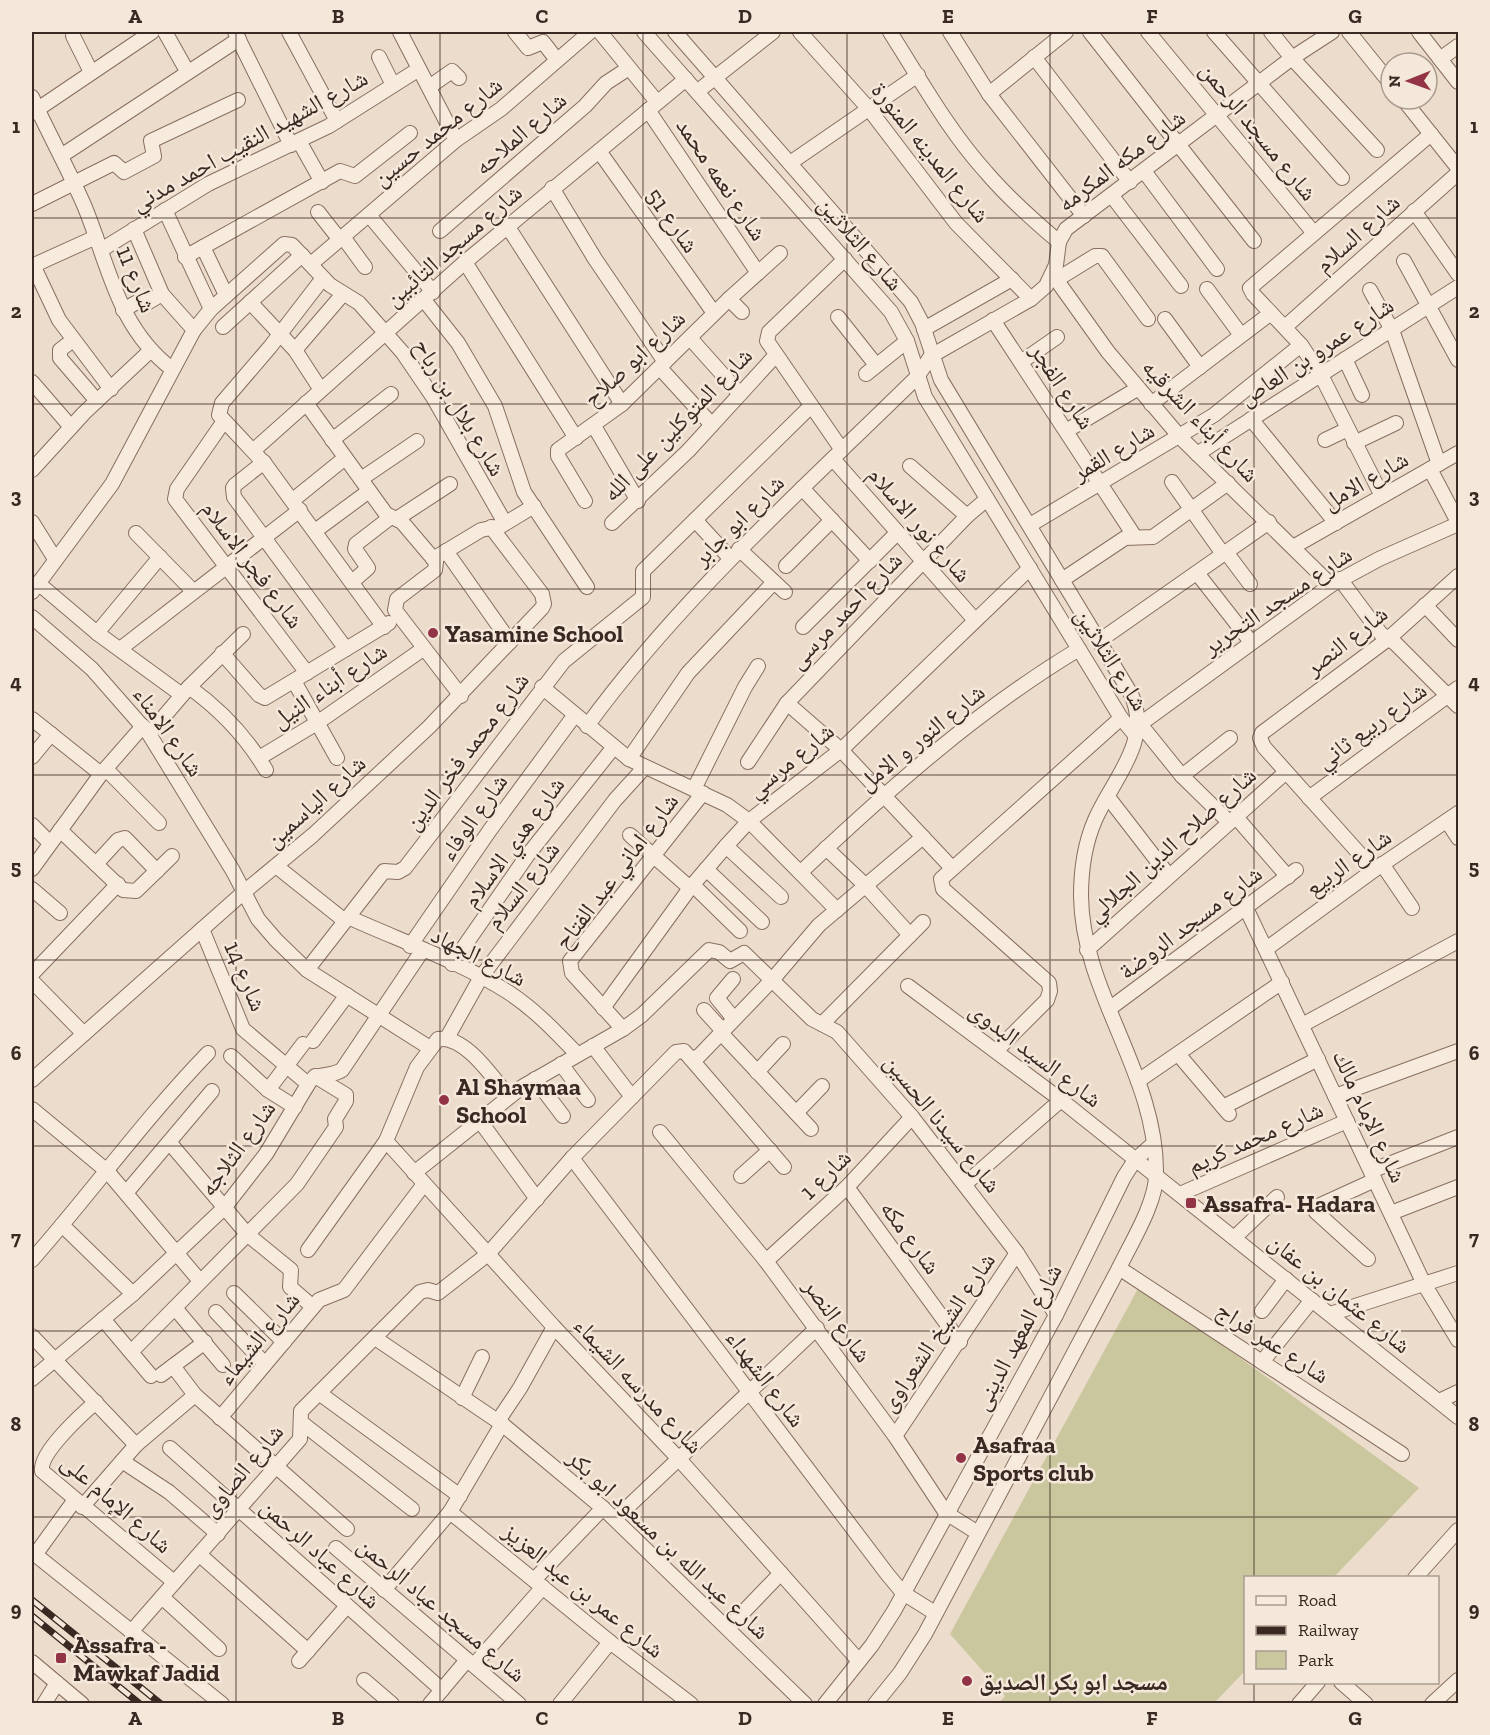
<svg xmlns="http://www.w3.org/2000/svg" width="1490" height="1735" viewBox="0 0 1490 1735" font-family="'Zilla Slab','Noto Naskh Arabic',serif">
<rect width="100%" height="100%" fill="#ecdccb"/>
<!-- green -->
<path fill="#cac79f" d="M1140,1285L1419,1488L1334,1577L1246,1578L1245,1671L1214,1703H999L1005,1696L950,1634Z"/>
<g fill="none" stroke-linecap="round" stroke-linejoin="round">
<!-- minor casing -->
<g stroke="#886e60" stroke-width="16">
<g id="minor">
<path d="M165,32L187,71"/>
<path d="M235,32L291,145"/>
<path d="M289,32L337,121"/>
<path d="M400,32L456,140"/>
<path d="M515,32L528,48L543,42L557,60"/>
<path d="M600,32L657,102"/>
<path d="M644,32L891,312L907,341L925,397L1121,718L1136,736"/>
<path d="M675,32L911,302L922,323L941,380L1131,694C1153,741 1112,780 1095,820C1085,843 1081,871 1081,896C1082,994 1158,1075 1156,1175C1156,1203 1131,1243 1119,1268L925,1634L900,1673L875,1704"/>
<path d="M800,32L869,109L956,223L1031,299"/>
<path d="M890,32C920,79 948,130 986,172C1008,198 1033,220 1059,242"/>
<path d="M950,32L989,94L1084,216"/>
<path d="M1090,32L1254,241"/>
<path d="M1148,32L1313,232"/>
<path d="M1214,32L1342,178"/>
<path d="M1271,32L1292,58L1377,150"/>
<path d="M1349,32L1391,84"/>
<path d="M1419,32L1458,82"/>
<path d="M73,36L91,72"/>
<path d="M379,57L393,85"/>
<path d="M1034,57L1130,182"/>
<path d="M1440,59L1458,46"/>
<path d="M429,87L452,71L459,78"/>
<path d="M698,91L773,32"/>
<path d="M989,94L1066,32"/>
<path d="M32,97C48,133 68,168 84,205C109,265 117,327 172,369"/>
<path d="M1403,99L1458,168"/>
<path d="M648,110L758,273"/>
<path d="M32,113L152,32"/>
<path d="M299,141L322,182"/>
<path d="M599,151L714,313"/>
<path d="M61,156L239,39"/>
<path d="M790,163L918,75"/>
<path d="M1144,171L1217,269"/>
<path d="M552,188L595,259L665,362"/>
<path d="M1112,196L1181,286"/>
<path d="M32,204L114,163L124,172L154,156L151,141L238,100"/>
<path d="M165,210L211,309"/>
<path d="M1414,211L1458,274"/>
<path d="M318,212L340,240"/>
<path d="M369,215L433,292"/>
<path d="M508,227L622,404"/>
<path d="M134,229L162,294L194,330"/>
<path d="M440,231L585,106L606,83L629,68"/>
<path d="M343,237L365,267"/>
<path d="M203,247L226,295"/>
<path d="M101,250L208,184L329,126L419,69"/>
<path d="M185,257L340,171L355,176L410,133"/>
<path d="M1404,261L1458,360"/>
<path d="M465,262L576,438"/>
<path d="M311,264L456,140L501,109L590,32"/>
<path d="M33,265L59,320L111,389"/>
<path d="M32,266L96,237"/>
<path d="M1053,275L1108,352L1180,437L1331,585"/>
<path d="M323,278L270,347L222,403L219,415L265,464L384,627"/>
<path d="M1056,280L1095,256H1102L1148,319"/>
<path d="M1207,289L1241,335"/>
<path d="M1370,290L1392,330L1439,464"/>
<path d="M729,299L742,312"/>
<path d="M424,300L458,343L495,406L524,492L587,587"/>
<path d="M250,302L295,350L321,390"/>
<path d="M123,310L139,301L147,303L162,294"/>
<path d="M838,317L876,365"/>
<path d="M1165,319L1200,367"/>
<path d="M993,320L1135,537"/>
<path d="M223,327L302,255"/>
<path d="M1285,327L1458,173"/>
<path d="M924,329L1012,279"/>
<path d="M690,338L740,394"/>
<path d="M73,340L60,350V358L97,401"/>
<path d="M295,350L343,294"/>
<path d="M1345,359L1362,395"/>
<path d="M1021,362L1057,337"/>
<path d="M660,368L712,425"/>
<path d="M866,374L907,341"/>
<path d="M32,382L71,427"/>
<path d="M306,403L386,514L402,522L436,562L435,570L397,599L395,610L461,696"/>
<path d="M1151,404L1271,313"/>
<path d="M1251,419L1336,523"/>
<path d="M224,421L177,489L175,499L307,673"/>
<path d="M594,426L638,501"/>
<path d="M1066,431L1137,389"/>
<path d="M332,440L391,394"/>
<path d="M1325,440L1348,429"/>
<path d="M1354,443L1396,423"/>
<path d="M254,450L465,262L686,79"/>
<path d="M842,450L767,341L769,332L845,259"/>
<path d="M1197,454L1458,287"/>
<path d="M833,459L974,619"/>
<path d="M264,462L235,485L233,488L234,497L346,649"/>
<path d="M910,466L967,516"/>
<path d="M1430,469L1458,522"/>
<path d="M32,470L84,413L150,351"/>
<path d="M361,479L417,441"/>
<path d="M1172,482L1223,554"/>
<path d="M802,488L870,561"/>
<path d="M1382,496L1321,375L1301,345L1253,294L1250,288L1431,134"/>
<path d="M293,500L345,458"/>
<path d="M585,501L558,456V450L622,404L729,299L780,253"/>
<path d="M398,518L450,484"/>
<path d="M695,520L730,558"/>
<path d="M32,522L55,559"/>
<path d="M612,523L688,451L775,356"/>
<path d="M1030,525L1214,415L1301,345"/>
<path d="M315,531L369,491"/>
<path d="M136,533L193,591"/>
<path d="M1293,547L1458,453"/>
<path d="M739,549L785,592"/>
<path d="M446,551L510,642"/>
<path d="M1226,552L1250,584"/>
<path d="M433,559L481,530L501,526L534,506"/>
<path d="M786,566L832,520"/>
<path d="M1197,573L1251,642"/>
<path d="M1340,579L1381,634L1395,643L1458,706"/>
<path d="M1062,580L1125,538L1153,537L1228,483"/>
<path d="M352,582L368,568L355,549L356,544L391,517"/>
<path d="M38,583L97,633L182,695"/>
<path d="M32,592L112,484L194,330L211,309L284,244L292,245L330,285L359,303L403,353L433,397L505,523"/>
<path d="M1425,605L1458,640"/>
<path d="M32,617L92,669L149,734L233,871L258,919L276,940L307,970L430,1048"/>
<path d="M803,627L897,533"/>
<path d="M97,633L160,557"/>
<path d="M1099,641L1269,522"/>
<path d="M120,649L300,510"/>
<path d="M222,653L259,695L265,698L389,623"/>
<path d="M294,681L337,758"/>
<path d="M189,687C221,710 246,736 266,770"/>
<path d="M542,687L629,759L727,805L749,821L837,910"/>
<path d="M787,703L841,750L952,868"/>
<path d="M32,719L101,774"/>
<path d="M1140,724L1182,776L1229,822"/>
<path d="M587,726C682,596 802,490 917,377L931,356L1031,299L1046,286L1056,265L1059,242L1066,229L1292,58L1332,32"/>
<path d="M1132,730L1331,585L1379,559L1458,524"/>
<path d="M149,734L189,687L243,634"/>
<path d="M32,757L51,734"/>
<path d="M259,758L317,723L423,649"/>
<path d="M629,759L688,673L774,582"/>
<path d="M748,762L787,703L967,516L987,499"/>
<path d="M106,769L159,823"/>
<path d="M1182,776L1230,738"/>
<path d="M694,789L745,687L758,666"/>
<path d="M1108,797L1169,876"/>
<path d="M1309,798L1458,688"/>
<path d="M1236,817L1288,877"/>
<path d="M1447,821L1458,838"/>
<path d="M32,825L50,843"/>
<path d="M60,830L123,890L136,891L172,856"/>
<path d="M630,835L690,888"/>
<path d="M726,846L781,897"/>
<path d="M826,848L865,885L910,935"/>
<path d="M96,864L118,840L125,838L157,871"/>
<path d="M1382,864L1412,908"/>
<path d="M276,866L345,921"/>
<path d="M32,869L101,774L143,726"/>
<path d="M706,869L762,922"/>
<path d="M1374,870L1264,747L1260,738L1262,733L1388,639L1458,576"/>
<path d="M801,872C888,790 976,711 1079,649"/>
<path d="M693,885L740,931"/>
<path d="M32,889L60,913"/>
<path d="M1246,908L1424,1284L1458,1340"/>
<path d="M348,917C401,941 459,961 508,992C534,1009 555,1031 577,1054"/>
<path d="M202,929L243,1029L308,1084"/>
<path d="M410,946L490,830L574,716"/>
<path d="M1266,949L1374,870L1458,813"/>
<path d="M1087,950L1286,772"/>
<path d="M452,964L527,856L613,748"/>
<path d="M307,970L384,871L398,872L405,868L564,661L643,597V571L811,406"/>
<path d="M32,974L118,884"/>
<path d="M733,979L717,998L734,1019"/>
<path d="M32,981L84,1034"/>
<path d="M908,986L1061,1100L1458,1417"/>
<path d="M603,1008L690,888L726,846L749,821L841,750L1030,568"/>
<path d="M1109,1009L1296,870"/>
<path d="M704,1010L723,1031"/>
<path d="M822,1024L923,922"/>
<path d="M1302,1025L1458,941"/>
<path d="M623,1029L572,973L570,961L703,793"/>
<path d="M721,1033L811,1129"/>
<path d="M447,1038L481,977L615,800L645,767"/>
<path d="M313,1041L347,995"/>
<path d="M593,1046L632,1097"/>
<path d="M996,1051L1047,1000L1050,991L1049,983L943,889L941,879L1121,718"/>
<path d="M1178,1054L1229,1114"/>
<path d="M231,1056L268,1090L295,1107"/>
<path d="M691,1059L699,1056L773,979L819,925L923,837"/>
<path d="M561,1064L588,1100"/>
<path d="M757,1072L783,1044"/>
<path d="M535,1079L563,1116"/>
<path d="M32,1080L244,892L313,835L429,727L542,608L544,604L542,594L491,527"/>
<path d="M1138,1081L1282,982"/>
<path d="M268,1090L303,1044"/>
<path d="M1335,1096L1458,1051"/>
<path d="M1223,1107L1318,1059"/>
<path d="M32,1109L107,1171L200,1281"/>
<path d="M796,1113L822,1086"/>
<path d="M480,1121L537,1199"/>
<path d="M660,1132L766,1261L895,1436L946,1513L978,1533"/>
<path d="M386,1141L554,1327L679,1459L859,1661"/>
<path d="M169,1142L247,1234L291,1270L290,1287L313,1307"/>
<path d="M572,1158L888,1575L903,1593L935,1613"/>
<path d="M1371,1171L1458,1137"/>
<path d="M414,1173L522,1087L623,1029L642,1015L709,950L719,952L730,961L744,953L812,1019L837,1032L912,1117L1017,1253L1056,1315"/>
<path d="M741,1176L770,1150"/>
<path d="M965,1184L1061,1100"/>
<path d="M847,1187L960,1342"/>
<path d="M126,1193L212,1091"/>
<path d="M1180,1194L1347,1121"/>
<path d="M1391,1213L1458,1187"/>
<path d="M62,1225L133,1294"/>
<path d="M1234,1238L1277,1197"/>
<path d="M308,1250L386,1141L417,1067L438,1039C466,1036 492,1077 509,1097"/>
<path d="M1368,1259L1316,1212L1318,1206L1375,1180"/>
<path d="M32,1260C92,1192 145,1118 208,1053"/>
<path d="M766,1261L847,1187L912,1117"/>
<path d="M1119,1268L1402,1454"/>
<path d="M234,1293L284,1342"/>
<path d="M175,1308L223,1365"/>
<path d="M1262,1311L1286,1279"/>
<path d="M216,1312L265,1364"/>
<path d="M1330,1314L1458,1273"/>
<path d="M103,1319L151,1376"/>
<path d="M32,1336L136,1445"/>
<path d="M375,1338L502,1424L603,1508L805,1704"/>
<path d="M131,1352L297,1184L336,1127L335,1119L346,1101V1095L315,1076"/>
<path d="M1262,1362L1312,1300"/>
<path d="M173,1366L195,1395L347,1529"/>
<path d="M161,1375L205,1342"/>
<path d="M32,1379L133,1294L224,1208L266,1154L310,1081C320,1072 331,1077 342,1070L422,951"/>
<path d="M319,1393L460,1496"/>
<path d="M462,1398L482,1357"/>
<path d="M1439,1401L1458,1392"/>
<path d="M96,1402C82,1414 39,1453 42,1471L174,1582"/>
<path d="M220,1418L319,1300L344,1290L424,1184"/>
<path d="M498,1421L520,1388L554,1327"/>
<path d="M302,1423L412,1509"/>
<path d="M895,1436L1017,1253"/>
<path d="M170,1448L442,1690"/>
<path d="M122,1461L169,1492L218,1534"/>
<path d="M82,1507L136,1445L195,1395"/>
<path d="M450,1512L610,1642L691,1704"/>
<path d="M615,1519L817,1328"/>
<path d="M336,1548L519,1704"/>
<path d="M32,1552L222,1704"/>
<path d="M35,1555L74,1501"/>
<path d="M200,1555L308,1651"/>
<path d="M1415,1578L1458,1530"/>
<path d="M534,1580L603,1508"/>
<path d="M384,1590L450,1512L502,1424"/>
<path d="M162,1597L219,1649"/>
<path d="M728,1628L781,1573"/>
<path d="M131,1632L300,1439L301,1411L420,1292L428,1290L438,1293L488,1254L572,1158L676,1052L684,1051L691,1059L784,1167"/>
<path d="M299,1661L347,1606"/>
<path d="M32,1662L82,1704"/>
<path d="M474,1665L543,1587"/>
<path d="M364,1680L392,1704"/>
<path d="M1341,1682L1366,1704"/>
<path d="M44,1704L57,1683"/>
<path d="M430,1704L467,1660"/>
<path d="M560,1704L610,1642"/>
<path d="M825,1704L872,1645L894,1611L1056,1315L1124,1177L1135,1160L1153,1144"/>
<path d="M1299,1704L1318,1682"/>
<path d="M1432,1704L1458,1680"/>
</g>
</g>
<!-- minor -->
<use href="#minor" stroke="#f7ebde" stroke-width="14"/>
<!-- rail casing -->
<g stroke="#3a2922" stroke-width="7">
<g id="rail">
<path d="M32,1600L161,1704"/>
<path d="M32,1616L140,1704"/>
</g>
</g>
<!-- rail -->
<use href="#rail" stroke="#f4e8da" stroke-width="4.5" stroke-dasharray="14" stroke-linecap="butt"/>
</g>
<!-- grid -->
<path fill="none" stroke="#3a2922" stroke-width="1.5" stroke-opacity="0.55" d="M236,32V1704M440,32V1704M643,32V1704M847,32V1704M1050,32V1704M1254,32V1578M32,218H1458M32,404H1458M32,589H1458M32,775H1458M32,960H1458M32,1146H1458M32,1331H1458M32,1517H1458M1254,1682V1704"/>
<!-- markers -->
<g fill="#933446" stroke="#f4e8da" stroke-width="2">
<circle cx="433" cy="633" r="6"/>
<circle cx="444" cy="1100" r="6"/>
<rect x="1185" y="1197" width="12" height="12" rx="3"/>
<circle cx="961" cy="1458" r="6"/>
<rect x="55" y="1652" width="12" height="12" rx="3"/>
<circle cx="967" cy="1681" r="6"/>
</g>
<g text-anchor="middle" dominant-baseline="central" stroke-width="5" stroke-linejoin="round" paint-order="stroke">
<!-- street labels -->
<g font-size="24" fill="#3a2922" stroke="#f4e8da">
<text transform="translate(437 131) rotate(-39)">شارع محمد حسين</text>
<text transform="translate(1259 131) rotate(51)">شارع مسجد الرحمن</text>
<text transform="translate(520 133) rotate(-41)">شارع الملاحه</text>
<text transform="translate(249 140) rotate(-29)">شارع الشهيد النقيب احمد مدني</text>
<text transform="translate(931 152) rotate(51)">شارع المدينه المنورة</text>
<text transform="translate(1121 160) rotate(-37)">شارع مكه المكرمه</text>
<text transform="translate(722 179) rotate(56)">شارع نعمه محمد</text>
<text transform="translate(673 220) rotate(55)">شارع 51</text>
<text transform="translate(1357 233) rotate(-42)">شارع السلام</text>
<text transform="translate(861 243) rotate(49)">شارع الثلاثين</text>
<text transform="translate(453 245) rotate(-41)">شارع مسجد التائبين</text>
<text transform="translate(137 279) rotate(68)">شارع 11</text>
<text transform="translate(1316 351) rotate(-33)">شارع عمرو بن العاص</text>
<text transform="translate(634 358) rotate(-43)">شارع ابو صلاح</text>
<text transform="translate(1063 386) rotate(57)">شارع الفجر</text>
<text transform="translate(460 407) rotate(59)">شارع بلال بن رباح</text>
<text transform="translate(1201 420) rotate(47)">شارع أبناء الشرقيه</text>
<text transform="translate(677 424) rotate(-46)">شارع المتوكلين على الله</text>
<text transform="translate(1113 451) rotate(-31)">شارع القمر</text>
<text transform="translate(1365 480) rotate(-30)">شارع الامل</text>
<text transform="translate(738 520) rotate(-45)">شارع ابو جابر</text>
<text transform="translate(920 524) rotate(49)">شارع نور الاسلام</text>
<text transform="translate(253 564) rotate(53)">شارع فجر الاسلام</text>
<text transform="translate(1277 600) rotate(-34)">شارع مسجد التحرير</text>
<text transform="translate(845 610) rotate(-46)">شارع احمد مرسى</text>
<text transform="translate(1346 640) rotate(-38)">شارع النصر</text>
<text transform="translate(1112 659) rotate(58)">شارع الثلاثين</text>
<text transform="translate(329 685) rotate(-34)">شارع أبناء النيل</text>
<text transform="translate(1371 725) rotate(-36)">شارع ربيع ثاني</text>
<text transform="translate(169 731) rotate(55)">شارع الامناء</text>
<text transform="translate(921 737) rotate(-39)">شارع النور و الامل</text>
<text transform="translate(466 751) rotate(-53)">شارع محمد فخر الدين</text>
<text transform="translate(790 760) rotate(-39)">شارع مرسي</text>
<text transform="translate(315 801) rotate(-42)">شارع الياسمين</text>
<text transform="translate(473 817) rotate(-55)">شارع الوفاء</text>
<text transform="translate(513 842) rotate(-54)">شارع هدي الاسلام</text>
<text transform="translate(1171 844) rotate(-42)">شارع صلاح الدين الجلالي</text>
<text transform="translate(1348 862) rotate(-35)">شارع الربيع</text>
<text transform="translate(616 871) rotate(-53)">شارع اماني عبد الفتاح</text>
<text transform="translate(522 885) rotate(-52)">شارع السلام</text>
<text transform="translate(1190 922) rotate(-37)">شارع مسجد الروضة</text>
<text transform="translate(479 956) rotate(27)">شارع الجهاد</text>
<text transform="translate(246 976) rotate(67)">شارع 14</text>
<text transform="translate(1036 1054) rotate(37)">شارع السيد البدوى</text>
<text transform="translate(1370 1116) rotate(65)">شارع الإمام مالك</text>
<text transform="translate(943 1123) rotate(51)">شارع سيدنا الحسين</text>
<text transform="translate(1255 1137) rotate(-24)">شارع محمد كريم</text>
<text transform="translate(237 1148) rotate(-54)">شارع الثلاجه</text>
<text transform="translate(825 1174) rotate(-44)">شارع 1</text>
<text transform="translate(911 1237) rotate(54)">شارع مكه</text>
<text transform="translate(1340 1293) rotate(39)">شارع عثمان بن عفان</text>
<text transform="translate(838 1320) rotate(54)">شارع النصر</text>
<text transform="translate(937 1332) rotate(-56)">شارع الشيخ الشعراوى</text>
<text transform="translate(1017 1337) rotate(-62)">شارع المعهد الدينى</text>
<text transform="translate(258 1338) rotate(-50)">شارع الشيماء</text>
<text transform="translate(1273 1342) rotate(33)">شارع عمر فراج</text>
<text transform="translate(766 1378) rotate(53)">شارع الشهداء</text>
<text transform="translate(639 1385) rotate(47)">شارع مدرسه الشيماء</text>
<text transform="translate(242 1470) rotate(-50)">شارع الصاوى</text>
<text transform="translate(117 1503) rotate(41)">شارع الإمام على</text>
<text transform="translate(669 1544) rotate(43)">شارع عبد الله بن مسعود ابو بكر</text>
<text transform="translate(321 1553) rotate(42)">شارع عباد الرحمن</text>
<text transform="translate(584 1590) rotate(39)">شارع عمر بن عبد العزيز</text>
<text transform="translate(442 1609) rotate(40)">شارع مسجد عباد الرحمن</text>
</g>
<!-- poi labels -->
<g font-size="24" font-weight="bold" fill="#3a2922" stroke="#f4e8da" text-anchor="start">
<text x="445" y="633">Yasamine School</text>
<text x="456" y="1086">Al Shaymaa<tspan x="456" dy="28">School</tspan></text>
<text x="1203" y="1203">Assafra- Hadara</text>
<text x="973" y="1444">Asafraa<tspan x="973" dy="28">Sports club</tspan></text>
<text x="73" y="1644">Assafra -<tspan x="73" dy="28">Mawkaf Jadid</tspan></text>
<text x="979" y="1681">مسجد ابو بكر الصديق</text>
</g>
</g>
<!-- border -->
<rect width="1490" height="1735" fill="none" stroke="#f4e8da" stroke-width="66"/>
<!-- legend -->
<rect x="1244" y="1576" width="195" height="108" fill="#f4e8da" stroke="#aa9c90" stroke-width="1.5"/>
<rect x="1256" y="1596" width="30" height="9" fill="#f7ebde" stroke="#aa9c90" stroke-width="1.5"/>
<text x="1298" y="1606" font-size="18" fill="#3a2922">Road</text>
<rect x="1256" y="1626" width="30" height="9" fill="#3a2922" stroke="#aa9c90" stroke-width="1.5"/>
<text x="1298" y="1636" font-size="18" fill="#3a2922">Railway</text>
<rect x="1256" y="1651" width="30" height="18" fill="#cac79f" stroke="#aa9c90" stroke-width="1.5"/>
<text x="1298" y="1666" font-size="18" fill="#3a2922">Park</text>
<!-- north arrow -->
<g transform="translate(1409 81) rotate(269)"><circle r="28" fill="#f4e8da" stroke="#aa9c90" stroke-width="1.5"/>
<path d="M0-4.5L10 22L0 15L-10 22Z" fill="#933446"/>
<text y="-9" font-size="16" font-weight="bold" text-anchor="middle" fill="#3a2922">N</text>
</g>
<rect x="33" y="33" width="1424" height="1669" fill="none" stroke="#3a2922" stroke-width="2"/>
<g font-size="20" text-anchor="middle" font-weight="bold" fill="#3a2922">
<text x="135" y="23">A</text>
<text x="338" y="23">B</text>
<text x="542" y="23">C</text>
<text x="745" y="23">D</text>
<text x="948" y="23">E</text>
<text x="1152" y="23">F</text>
<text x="1355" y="23">G</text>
<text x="16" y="133">1</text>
<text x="1474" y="133">1</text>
<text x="16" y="318">2</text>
<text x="1474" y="318">2</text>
<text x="16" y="503">3</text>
<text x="1474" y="503">3</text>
<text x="16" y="689">4</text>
<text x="1474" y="689">4</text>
<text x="16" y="874">5</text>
<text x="1474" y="874">5</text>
<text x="16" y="1060">6</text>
<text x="1474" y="1060">6</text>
<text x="16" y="1245">7</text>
<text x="1474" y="1245">7</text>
<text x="16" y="1431">8</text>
<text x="1474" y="1431">8</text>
<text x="16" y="1616">9</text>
<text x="1474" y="1616">9</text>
<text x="135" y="1725">A</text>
<text x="338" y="1725">B</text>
<text x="542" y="1725">C</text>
<text x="745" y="1725">D</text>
<text x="948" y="1725">E</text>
<text x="1152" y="1725">F</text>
<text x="1355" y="1725">G</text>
</g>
</svg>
